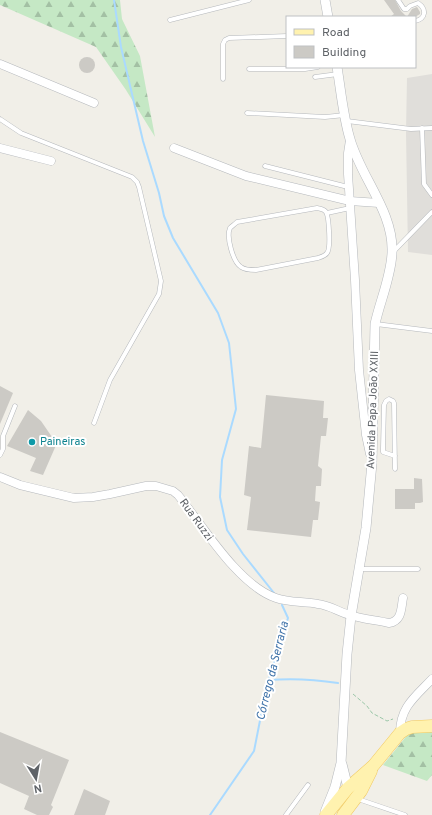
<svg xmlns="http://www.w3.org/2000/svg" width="432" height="815" viewBox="0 0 432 815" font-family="Overpass,sans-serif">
<defs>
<pattern id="forest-firs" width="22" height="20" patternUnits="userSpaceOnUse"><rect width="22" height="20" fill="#c5e8c5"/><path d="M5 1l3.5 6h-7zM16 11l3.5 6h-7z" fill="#a3c0a4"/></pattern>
</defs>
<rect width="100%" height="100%" fill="#f1efe8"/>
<!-- industrial -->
<path fill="#e0deda" d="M432,74V255L408,252L406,132L407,78Z"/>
<!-- forest -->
<g fill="url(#forest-firs)">
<path d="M0,0H120L122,19L140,56L155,137L126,90L96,47L0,5Z"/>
<path d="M432,731V775L427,781L383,765L409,733Z"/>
</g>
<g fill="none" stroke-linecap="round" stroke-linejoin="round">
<!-- stream -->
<g stroke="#aadaff" stroke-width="2">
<path d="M114,0L121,47L143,141L159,193L164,216L173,238L218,313L229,343L236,409L222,460L220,497L227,530L243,554L274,593"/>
<path d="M268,680C294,678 313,679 338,683"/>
<path d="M210,815L254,751L267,685L288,618L282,605"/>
</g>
</g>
<!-- building -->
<g fill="#cccac5">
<path d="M384,0H395L401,11L407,17L412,9L417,7L420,12V14L415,17H390L394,14Z"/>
<circle cx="87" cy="65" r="8"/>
<path d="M0,386L13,393L0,424Z"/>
<path d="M266,395L324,401L323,418H328L326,436H321L318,466L322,469L321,486H316L315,501L320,502L318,520H313L311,537L247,530L251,497L244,495L249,446L261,448Z"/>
<path d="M28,410L41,421L52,437V441L57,443L43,475L30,471L36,458L7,446Z"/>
<path d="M414,478L422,479L423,502L420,503H415V509H395V489H414Z"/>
<path d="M0,732L69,760L51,805L53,807L49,815H37L24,809L29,796L0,783Z"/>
<path d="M84,789L110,801L105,815H74Z"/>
</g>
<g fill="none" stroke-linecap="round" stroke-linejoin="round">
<!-- service casing -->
<g stroke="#b5b8bc" stroke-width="5">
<g id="service">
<path d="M398,0L404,9H407L410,6L418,3C427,9 426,19 415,21"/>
<path d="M170,20L249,0"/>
<path d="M249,69H305L318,67"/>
<path d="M315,77L338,74"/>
<path d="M223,79V44L225,40L229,38L287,36"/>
<path d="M247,113L325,117L345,115"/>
<path d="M0,119L21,133L132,177L137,182L139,187L161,281L159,294L110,380L94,423"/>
<path d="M347,121L411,129L432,128"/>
<path d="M422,128L424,184L432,195"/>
<path d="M265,166L348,187"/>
<path d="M317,208C321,209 324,209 326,212C329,217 331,249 327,253C325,256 321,257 318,258L256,270C251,270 245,270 241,267C233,262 226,237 230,228C232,226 235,224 237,222Z"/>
<path d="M327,213L350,208"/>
<path d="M393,252L432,212"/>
<path d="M376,324L432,331"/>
<path d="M0,455L3,449V436L15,406"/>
<path d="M395,456L383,452V448L384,405L386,401L389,399L393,401L394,403L395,469"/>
<path d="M359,569H418"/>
<path d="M358,799L405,815"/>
<path d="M286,815L308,785"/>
</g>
</g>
<!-- minor casing -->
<g stroke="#b5b8bc" stroke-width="9">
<g id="minor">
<path d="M0,64L94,103"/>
<path d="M350,140L348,153V174L355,280L359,370L366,435L370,454"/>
<path d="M0,148L51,161"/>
<path d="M174,148L246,176L350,201L379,203"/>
<path d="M0,477L20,485L74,498L93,497L110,494L146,486H156L173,491L178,495C203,526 238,585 276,598C290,603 304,601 318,604C329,605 339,612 350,615C362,619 376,620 389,623C402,621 401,609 403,598"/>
<path d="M400,733C400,707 415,697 432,679"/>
</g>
</g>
<!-- tertiary casing -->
<g stroke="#b5b8bc" stroke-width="10">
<g id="tertiary">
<path d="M325,0L328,17"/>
<path d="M342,764L348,788"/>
<path d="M325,812L335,787L341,763L347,654L351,616L366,528L372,463L375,324C380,301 391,277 392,253C394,212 361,178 350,139C343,116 341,91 337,67"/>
</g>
</g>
<!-- primary casing -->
<g stroke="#f2c960" stroke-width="13">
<g id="primary">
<path d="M326,815L348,788L373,766L400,733L406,729L412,727L432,726"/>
<path d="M343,815L361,791L371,771"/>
</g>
</g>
<!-- path -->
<path stroke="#9cc7a9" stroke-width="1" stroke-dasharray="4 2" stroke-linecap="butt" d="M353,694L367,706L372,713L387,721L393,719"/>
<!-- service -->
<use href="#service" stroke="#fff" stroke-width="4"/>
<!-- minor -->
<use href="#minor" stroke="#fff" stroke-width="8"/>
<!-- tertiary -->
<use href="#tertiary" stroke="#fff" stroke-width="9"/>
<!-- primary -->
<use href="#primary" stroke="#fff2af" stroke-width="12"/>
</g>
<!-- markers -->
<circle fill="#0f9aa8" stroke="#fff" stroke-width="1.5" cx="32" cy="442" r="4"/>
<g text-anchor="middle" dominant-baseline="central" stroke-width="4" stroke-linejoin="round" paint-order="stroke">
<!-- street labels -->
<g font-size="11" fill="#5f6368" stroke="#fff">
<text transform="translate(373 410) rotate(-88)">Avenida Papa João XXIII</text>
<text transform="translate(196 520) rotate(54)">Rua Ruzzi</text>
</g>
<!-- culture labels -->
<g font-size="11" fill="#0d838f" stroke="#fff" text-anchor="start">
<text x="40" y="442">Paineiras</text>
</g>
<!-- water labels -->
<g font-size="12" font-style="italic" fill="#4174aa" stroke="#fff">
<text transform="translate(273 671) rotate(-76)">Córrego da Serraria</text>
</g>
</g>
<!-- legend -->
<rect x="286" y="16" width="130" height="52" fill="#ffffff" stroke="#bfc1c3"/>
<rect x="294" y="29" width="20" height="6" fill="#fff2af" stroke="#bfc1c3"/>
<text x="322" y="36" font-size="12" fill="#5f6368">Road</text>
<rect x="294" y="46" width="20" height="12" fill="#cccac5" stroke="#bfc1c3"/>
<text x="322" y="56" font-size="12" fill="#5f6368">Building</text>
<!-- north arrow -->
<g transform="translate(36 779) rotate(169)" stroke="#ffffff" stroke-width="3" paint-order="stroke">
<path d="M0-3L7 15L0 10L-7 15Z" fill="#5f6368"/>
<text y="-6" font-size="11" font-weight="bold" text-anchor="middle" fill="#5f6368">N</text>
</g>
</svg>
